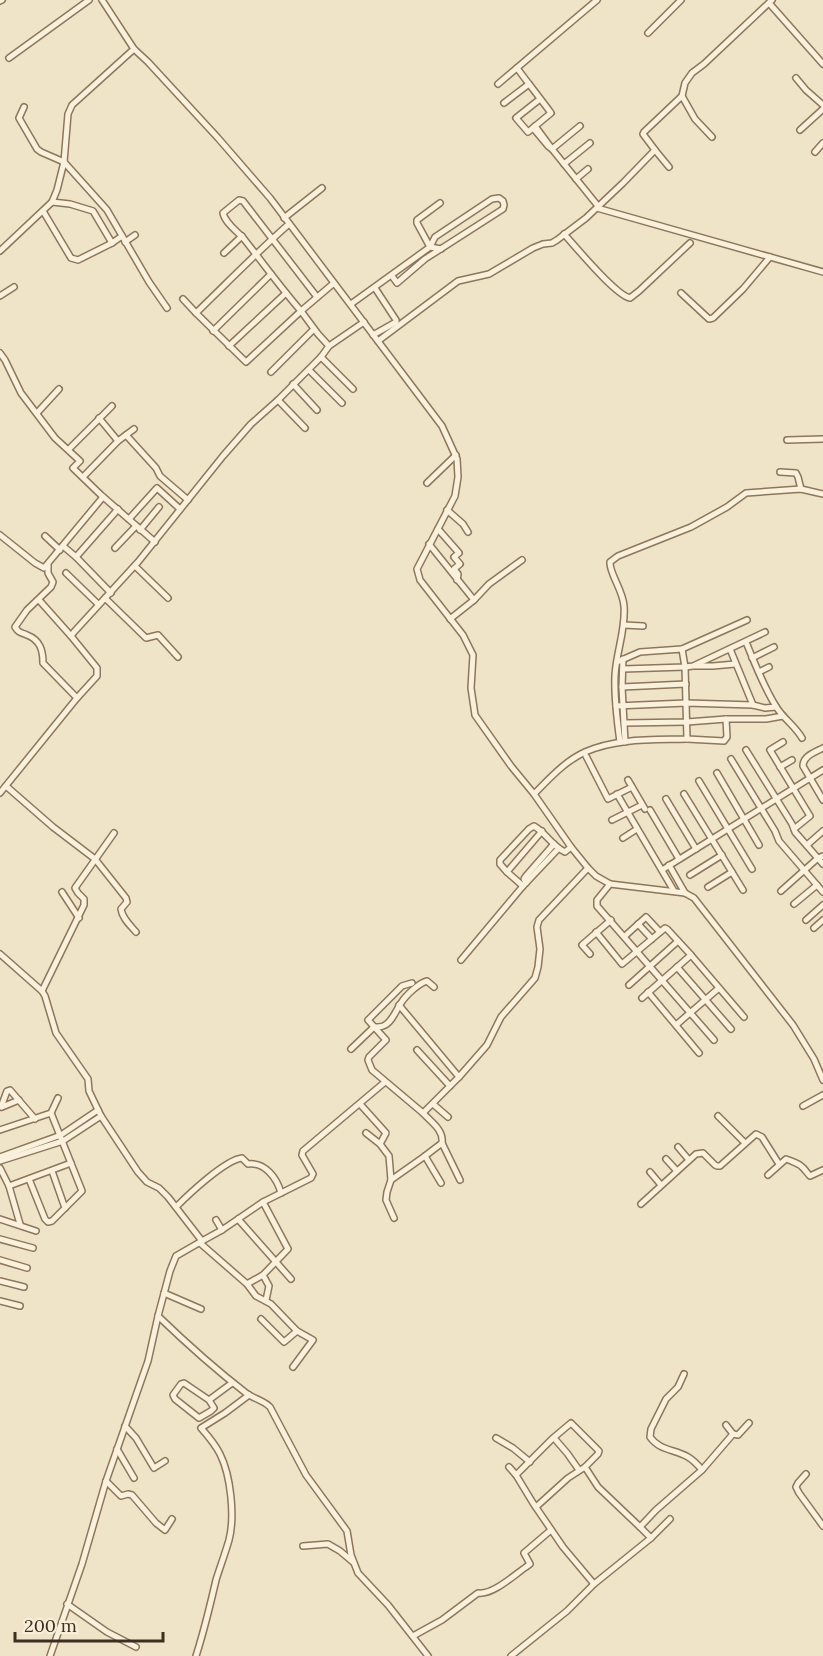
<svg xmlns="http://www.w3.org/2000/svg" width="823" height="1656" viewBox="0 0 823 1656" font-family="Lora,serif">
<rect width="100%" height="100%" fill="#f0e4c8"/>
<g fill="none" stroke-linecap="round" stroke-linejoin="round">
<!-- minor casing -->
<g stroke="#8d765c" stroke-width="8">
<g id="minor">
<path d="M102,0L134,49L148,62L218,138L270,198L442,426L457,459L458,477L455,496L417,569L420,580L463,635L473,655L471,688L475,715L511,766L534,794L571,847L588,868L596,876L610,884L685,893L694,898L793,1025L814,1059L823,1080"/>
<path d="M0,1L2,0"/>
<path d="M769,3L823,64"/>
<path d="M648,33L681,0"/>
<path d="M9,58L89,0"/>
<path d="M517,68C528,83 540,98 551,113L528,132L516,118L540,99"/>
<path d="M796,78L806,90L823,105"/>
<path d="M498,84L597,0"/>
<path d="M682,96L695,119L712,137"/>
<path d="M504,103L529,84"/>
<path d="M24,107L19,118L37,149L41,152L64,162L107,210L149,282L167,308"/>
<path d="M580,126L552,149L598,206"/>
<path d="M533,128L548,146L552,149L535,126"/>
<path d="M800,130L823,109"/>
<path d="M655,150L669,167"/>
<path d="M815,152L823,143"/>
<path d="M564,164L590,143"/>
<path d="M576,179L588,169"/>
<path d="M52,202L70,204L93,211L112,243L122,236"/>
<path d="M440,203L417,220V223L430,247L441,249"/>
<path d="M597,208L823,272"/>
<path d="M43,211L71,258L78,260L112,243"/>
<path d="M284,218L322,188"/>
<path d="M289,224C257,252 227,283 196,313L246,362L301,311C281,288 263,263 244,239C237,231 225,223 223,213L239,200L243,201L317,297"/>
<path d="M564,234C576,247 615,295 630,298L639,291L690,243"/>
<path d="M125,242L135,235"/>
<path d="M0,251L52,202L57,190L64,162L68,114L72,105L134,49"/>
<path d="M224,253L242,236"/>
<path d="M681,293L709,319L713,318L743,289L770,257"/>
<path d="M0,296L14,287"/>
<path d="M183,299L196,313"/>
<path d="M351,304L430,247L435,237L492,199L499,198L503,201L504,205L503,209L425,259L397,283L392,276"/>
<path d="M213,331L271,274"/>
<path d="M373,335L396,322V320L375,288"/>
<path d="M378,341L458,281L489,274L533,248L543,244L552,243L557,240L586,218L623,183L655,150L643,134L644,132L682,96L685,83L692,73L704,64L772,0"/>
<path d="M229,346L286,293"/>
<path d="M329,346L364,322"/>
<path d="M0,353L5,360L21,393L55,438L80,461L73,468L101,495L155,542"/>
<path d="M321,357L353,389"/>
<path d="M309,370L342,403"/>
<path d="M271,372L314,329"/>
<path d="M293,384L317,410"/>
<path d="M278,400L305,428"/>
<path d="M37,413L59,389"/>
<path d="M99,418L118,441"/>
<path d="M126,435L156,468L160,476L188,500"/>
<path d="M787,440L823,439"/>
<path d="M69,449L112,406"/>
<path d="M780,472L796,473L798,477L801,489"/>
<path d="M83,477L118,441L134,429"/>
<path d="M427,483L456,455"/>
<path d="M447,510L463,524L468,532"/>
<path d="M129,519L157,488L180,509"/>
<path d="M438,529L459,553L454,557L460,564L454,569L458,574L457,580"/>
<path d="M140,530L159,507"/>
<path d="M0,535L35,563L44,568L103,497"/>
<path d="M45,536L60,550"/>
<path d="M429,544L474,600L450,619"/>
<path d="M63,546L76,557L111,593"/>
<path d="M115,548L136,526"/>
<path d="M76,557L118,509"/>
<path d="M48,565V573L53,582L51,587L27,610L15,627C19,633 20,632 27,635C40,640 43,650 43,663L77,698"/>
<path d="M135,566L168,598"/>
<path d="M66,573L98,604"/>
<path d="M105,598L146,638L158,635L178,657"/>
<path d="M39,600L71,636"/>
<path d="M474,600L489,584L522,560"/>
<path d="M624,625L643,626"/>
<path d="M746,642C755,664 764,688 777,708C784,719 795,726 802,738"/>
<path d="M682,649L747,620"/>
<path d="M730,649L753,705"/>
<path d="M752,658L774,647"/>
<path d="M623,659L622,687L625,742"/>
<path d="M695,666H713L735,664"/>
<path d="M623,669L685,667L693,666L765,632"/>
<path d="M759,672L769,667"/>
<path d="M622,687L686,684"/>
<path d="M616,706L686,703L753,705L765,708L776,707"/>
<path d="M624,723L687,722L726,719H766L783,716"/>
<path d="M687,739L724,741L727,737L726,719"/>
<path d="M620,742C617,720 614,698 615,676C616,652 626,630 624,606C623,590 609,573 610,562L618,556L691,527L727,507L746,493L801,489L823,494"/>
<path d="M783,742L770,750L810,816L794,829L795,832L823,864"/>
<path d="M823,748C815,752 803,756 803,766L823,800"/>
<path d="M746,750L792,824L794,829"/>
<path d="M586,756L608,799L632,787"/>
<path d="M731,759L775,831L779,841L823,892"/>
<path d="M780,767L792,760"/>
<path d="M717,773L759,845"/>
<path d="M628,780L645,809"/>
<path d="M699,781L752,869"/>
<path d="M6,786L53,827L95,859L126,898L127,902L121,909C122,918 130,925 136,932"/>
<path d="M0,793L77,698L97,676V668L71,636L74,632L138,562L223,456L251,424L278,400L321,357L329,346L318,334L301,311L334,283"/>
<path d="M534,794C549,779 565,761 585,752C616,738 653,740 687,739L685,667L682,649L640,652L617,662"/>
<path d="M617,794L674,891"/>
<path d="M684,794L743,890"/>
<path d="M666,799L696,849"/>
<path d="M650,810L679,859"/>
<path d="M612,820L642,805"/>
<path d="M623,838L637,829"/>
<path d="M807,845L823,831"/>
<path d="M669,865L685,893"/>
<path d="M662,870L823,770"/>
<path d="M507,872L500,864V860L529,829L534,826C546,833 552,846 565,852L571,847"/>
<path d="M690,875L722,855"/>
<path d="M526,883L524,879L526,876L554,844"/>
<path d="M610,884L597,900V906L714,1040"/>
<path d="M523,886L507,872L542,831"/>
<path d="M708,887L732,872"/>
<path d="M781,891L818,858L823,856"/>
<path d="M62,892L79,918"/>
<path d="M794,904L817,885"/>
<path d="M806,920L823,905"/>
<path d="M638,924L652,939"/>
<path d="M814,928L823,920"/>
<path d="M596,932L622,964L665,928L667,929L691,955L642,998"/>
<path d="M625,936L646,917L660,932"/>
<path d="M0,954L42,991L45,996L56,1033L88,1079L89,1091L101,1116L138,1172L147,1182L159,1188L168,1197L202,1241L176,1256L170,1271L158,1316C186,1343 215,1369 246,1393C254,1399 263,1400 270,1407L306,1475L347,1531L351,1555L358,1573L388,1605L428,1656"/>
<path d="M590,954L582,945L611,920"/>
<path d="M691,955L744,1017"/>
<path d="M461,960L523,886L558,849"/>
<path d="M677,967L731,1029"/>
<path d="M412,983L402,986L368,1020L386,1040L369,1057L368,1060L372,1070L423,1113"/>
<path d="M629,985L678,941"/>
<path d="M42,991L84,905V899L78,893L75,888L114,833"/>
<path d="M648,992L699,1053"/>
<path d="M399,1005L459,1077L423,1113C431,1122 444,1130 442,1143L425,1156L441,1183"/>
<path d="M676,1025L719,988"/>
<path d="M351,1049L374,1027C376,1027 381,1027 383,1026C392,1023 396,1010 401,1003C406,995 419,983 427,981L434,987"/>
<path d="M417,1050L450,1086"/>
<path d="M459,1077L487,1045L501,1017L535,978L538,967L540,949L537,927L539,920L588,868"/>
<path d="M360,1104L386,1133L380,1144"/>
<path d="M433,1104L448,1117"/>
<path d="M803,1106L823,1095"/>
<path d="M1,1107L7,1091L10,1090L35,1119"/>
<path d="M2,1107L19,1100"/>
<path d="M718,1116L745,1143"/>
<path d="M0,1130L51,1113L58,1098"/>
<path d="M366,1133L380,1144L389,1156L391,1180L387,1192L386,1200L394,1218"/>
<path d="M442,1143L460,1180"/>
<path d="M678,1147L689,1160"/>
<path d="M0,1157L61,1135L98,1110"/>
<path d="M666,1159L677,1171"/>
<path d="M0,1161L63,1141L101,1116"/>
<path d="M0,1168L9,1186L20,1224"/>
<path d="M52,1171L65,1208"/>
<path d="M650,1172L661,1185"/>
<path d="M768,1175L786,1159C789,1160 799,1164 801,1166C805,1169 807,1173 810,1176L823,1170"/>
<path d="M29,1179L45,1219L48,1222L52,1221L82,1191L51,1113"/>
<path d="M391,1180L425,1156"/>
<path d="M9,1186L71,1163"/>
<path d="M641,1204L696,1154L703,1153L715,1165L717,1166H720L756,1134L762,1137L779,1164"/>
<path d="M176,1207C189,1194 225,1160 242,1158L248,1164C265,1162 277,1178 281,1193"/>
<path d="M0,1219L36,1231"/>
<path d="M238,1219L291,1279"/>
<path d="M216,1220L222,1230"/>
<path d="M0,1239L33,1248"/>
<path d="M202,1241L222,1230L263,1202L311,1178L313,1174L302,1155L303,1151L385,1082"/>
<path d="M200,1243L247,1284L263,1275L288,1249L263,1202"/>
<path d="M0,1260L27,1268"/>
<path d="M263,1275L269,1286L266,1300"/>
<path d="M0,1281L24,1287"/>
<path d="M247,1284L256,1296L271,1304L297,1331L313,1340L293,1367"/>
<path d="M164,1293L201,1309"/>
<path d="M0,1301L20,1306"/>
<path d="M261,1319L284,1342L297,1331"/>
<path d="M684,1374L678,1387L666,1399L651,1429L650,1437C660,1451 674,1449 688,1457C693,1460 698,1465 702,1470"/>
<path d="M209,1400L214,1408L211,1411L199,1418L175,1399L173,1395L181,1384L184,1383L209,1400L232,1383"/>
<path d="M726,1425L733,1434"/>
<path d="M125,1426L136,1438L154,1468L165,1461"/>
<path d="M496,1438L513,1448L530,1462"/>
<path d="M554,1438L567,1453L579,1470"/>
<path d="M117,1449L134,1478"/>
<path d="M509,1467L516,1475L533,1503L563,1547L594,1584"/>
<path d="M806,1474L798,1483L796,1487L799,1493L823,1526"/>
<path d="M516,1475L552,1439L571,1423L599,1451L598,1454L585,1467"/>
<path d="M106,1481L121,1496L128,1494L132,1495L156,1523L165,1530L172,1519"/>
<path d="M536,1507L568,1478L585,1467L598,1487L640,1527"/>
<path d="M651,1538L670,1519"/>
<path d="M303,1546L328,1544L340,1551L353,1562"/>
<path d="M67,1604L107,1632L136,1647"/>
<path d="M413,1636L442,1620L478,1593C493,1595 514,1575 526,1567L530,1564L524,1553L551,1530"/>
<path d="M50,1656L82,1564L106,1481L148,1361L158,1316"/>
<path d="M196,1656C204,1631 210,1606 216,1580C220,1567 225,1554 229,1540C235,1517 231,1476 220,1454C215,1444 209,1437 201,1428L225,1413L249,1395"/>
<path d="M511,1656L567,1611L594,1584L651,1538L640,1527L656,1510L702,1470L733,1434L738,1435L749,1423"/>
</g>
</g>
<!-- minor -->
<use href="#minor" stroke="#faf1dc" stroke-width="5"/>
</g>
<!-- scale -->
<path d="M15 1632v9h148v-9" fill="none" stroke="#3d2e20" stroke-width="3"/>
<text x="24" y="1632" font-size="18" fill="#3d2e20" stroke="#f7eed8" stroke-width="4.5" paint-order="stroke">200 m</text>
</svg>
